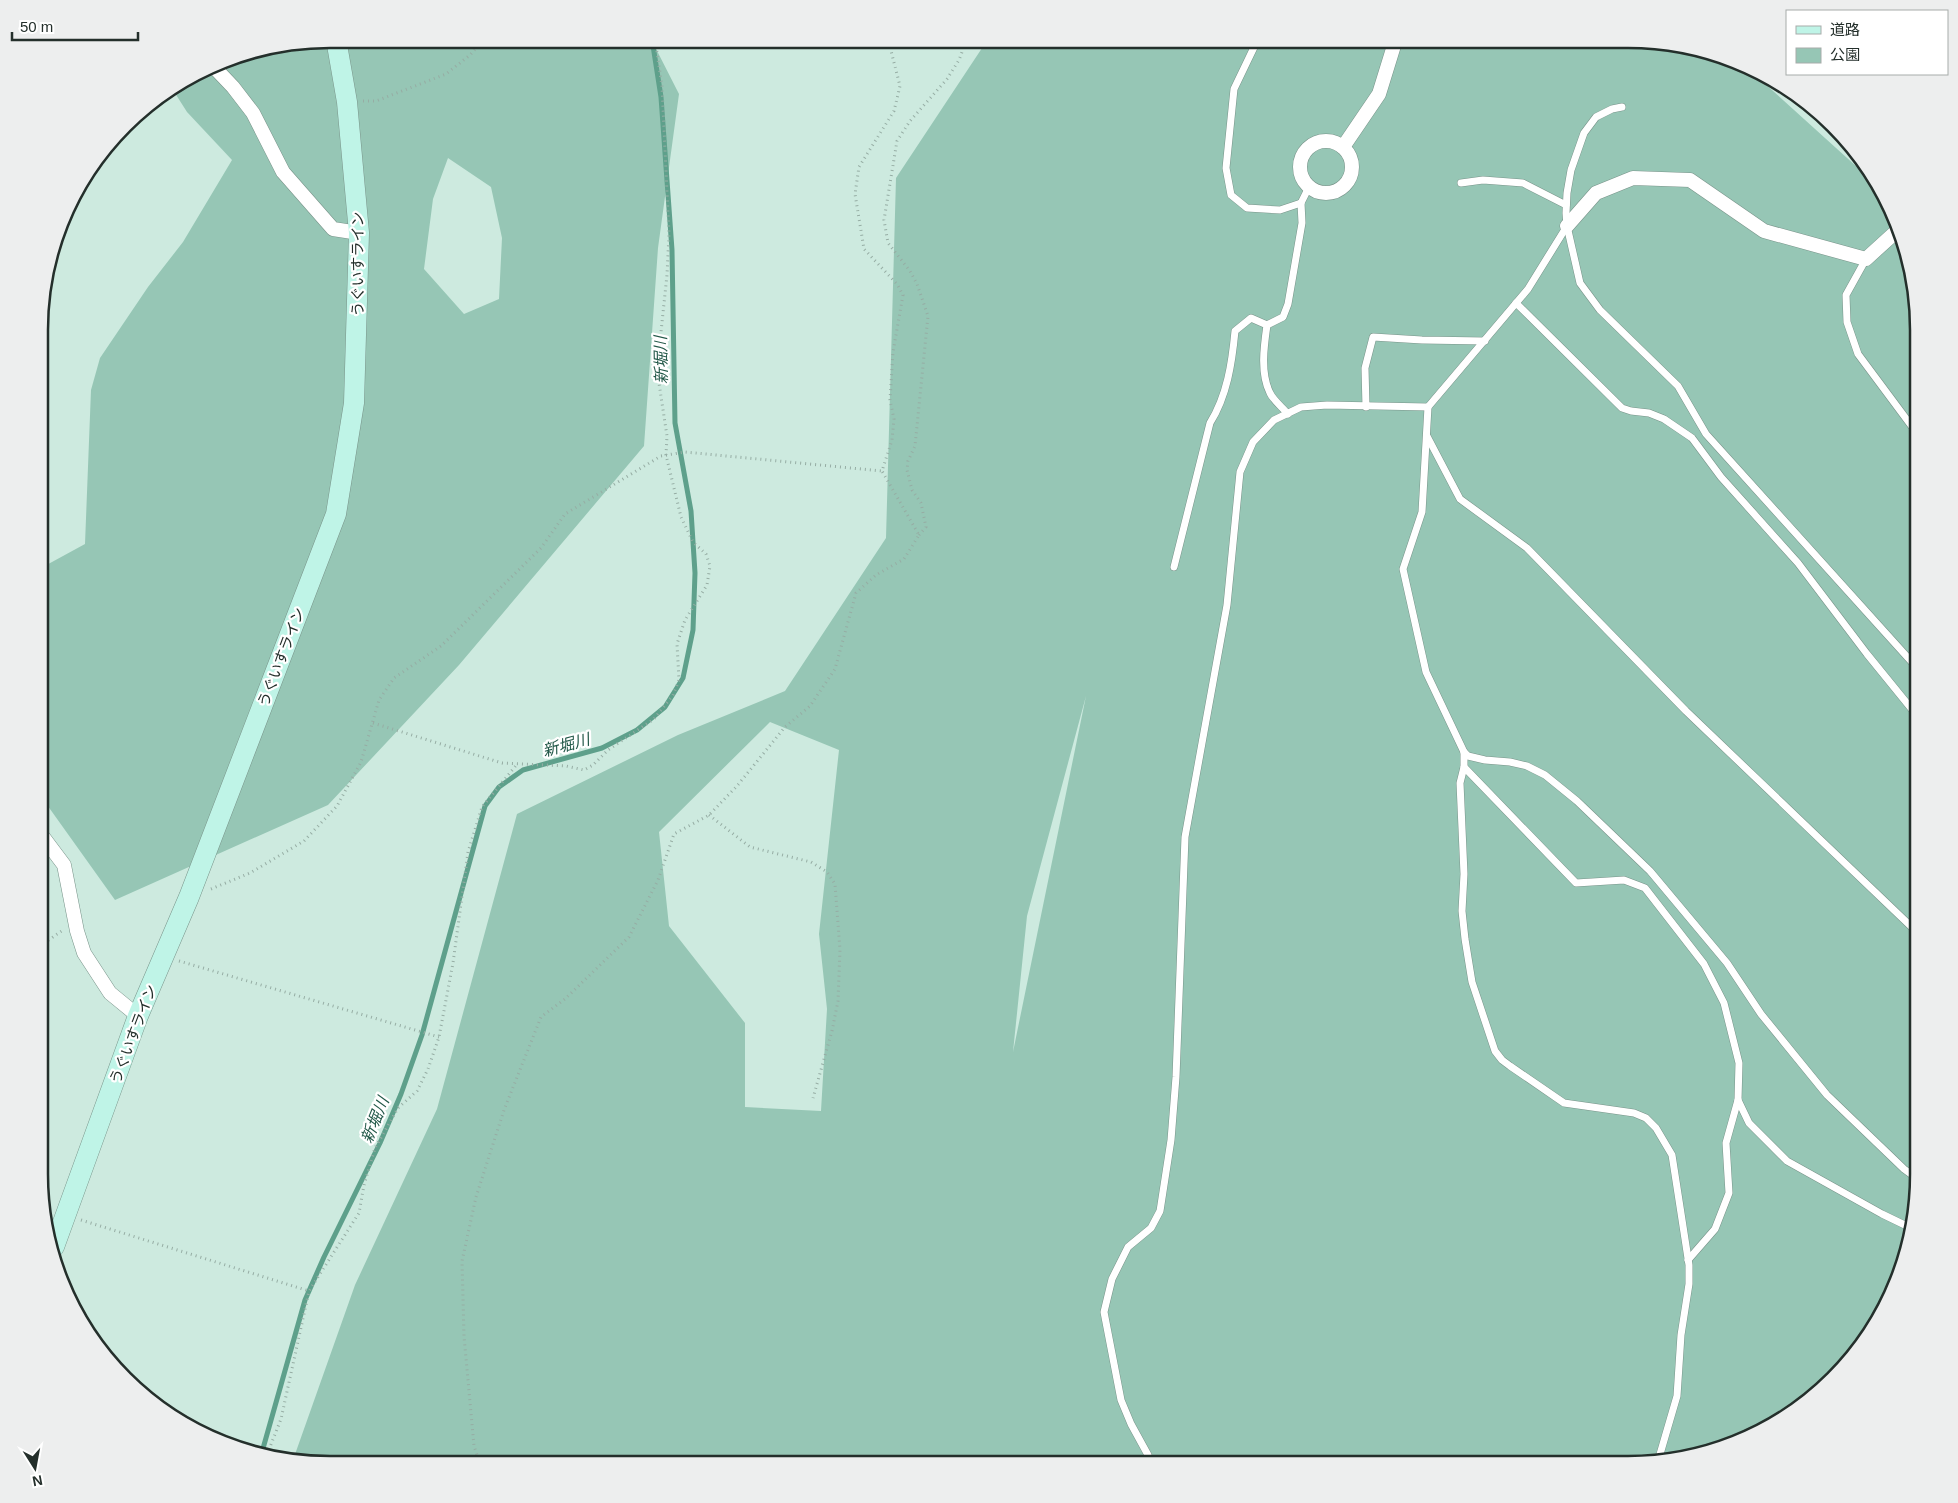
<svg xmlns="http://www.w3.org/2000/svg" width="1958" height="1503" viewBox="0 0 1958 1503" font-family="Helvetica,'Noto Sans JP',sans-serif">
<rect width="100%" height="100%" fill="#cdeadf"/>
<!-- green -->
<g fill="#96c6b5" fill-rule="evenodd">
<path d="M329,39H651L679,94L658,248L644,446L459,665L328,805L115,900L40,795L41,568L85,544L91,390L100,358L148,287L183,242L232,160L187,112L173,90L236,54ZM448,158L491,187L502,238L499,299L464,314L424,269L433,199Z"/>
<path d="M988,39H1648L1740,61L1762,75L1752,72L1878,186L1889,201L1914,272L1919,329V1193L1897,1285L1847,1365L1757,1434L1686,1459L1629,1464H310L293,1460L355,1285L437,1109L517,814L678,735L785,691L886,538L896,178ZM1086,696L1013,1052L1027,916ZM770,722L839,750L819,934L827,1009L821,1111L745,1107V1023L669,926L659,832Z"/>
</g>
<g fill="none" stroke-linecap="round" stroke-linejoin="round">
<!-- stream -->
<path stroke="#5ea08b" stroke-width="5" d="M262,1452L305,1300L324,1257L380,1143L401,1094L422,1035L485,806L499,787L523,770L602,748L637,730L665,707L683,678L693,630L695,573L691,511L675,423L672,250L661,97L652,39"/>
<!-- lane casing -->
<g stroke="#79948a" stroke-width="8">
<g id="lane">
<path d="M1258,39L1234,89L1226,168L1231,195L1247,208L1280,210L1301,203L1309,187"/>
<path d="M1622,107L1612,109L1596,117L1584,133L1571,170L1567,193L1566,213L1567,226L1580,283L1600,310L1678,386L1706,434L1919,670"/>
<path d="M1461,183L1483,180L1523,183L1566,205"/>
<path d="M1567,226L1528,289L1428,407L1422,512L1403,569L1426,672L1464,752V767L1576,883L1624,880L1645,888L1704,964L1724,1003L1739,1063L1738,1100L1749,1123L1787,1161L1882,1214L1911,1228"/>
<path d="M1866,259L1846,295L1847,322L1858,354L1919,436"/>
<path d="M1516,303L1622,408L1631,411L1649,413L1664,419L1692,438L1721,477L1798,563L1867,654L1919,718"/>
<path d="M1366,407L1365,368L1373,337L1422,340L1485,341"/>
<path d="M1288,414C1282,407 1273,400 1270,393C1260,373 1264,346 1267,325L1283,317L1288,304L1302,223L1301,203"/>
<path d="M1427,436L1460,499L1527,548L1686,711L1919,934"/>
<path d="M1174,567L1210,423C1227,396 1232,363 1235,331L1251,318L1267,325"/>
<path d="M1464,752L1468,756L1485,760L1510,762L1527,766L1545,775L1577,801L1650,871L1727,963L1761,1014L1827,1095L1904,1169L1919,1180"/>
<path d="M1464,767L1460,783L1464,874L1462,911L1465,939L1472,982L1495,1051L1502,1060L1510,1066L1564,1103L1634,1113L1646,1118L1656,1128L1672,1155L1689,1265V1284L1681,1335L1677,1396L1658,1461"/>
<path d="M1688,1260L1715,1229L1729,1193L1726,1143L1738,1100"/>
<path d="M1150,1464L1148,1455L1131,1424L1121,1400L1104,1312L1112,1279L1128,1247L1151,1228L1160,1211L1171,1140L1176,1077L1185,837L1227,605L1240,472L1253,442L1274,420L1301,407L1327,405L1428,407"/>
</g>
</g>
<!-- street casing -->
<g stroke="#79948a" stroke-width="15">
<g id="street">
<path d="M214,67L233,87L253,113L283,172L333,229L359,233"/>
<circle cx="1326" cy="167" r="26"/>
<path d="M1343,147L1379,94L1396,39"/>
<path d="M1567,226L1596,193L1633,178L1690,180L1764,231L1866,259L1899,229"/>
<path d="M40,833L64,865L77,931L84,953L110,993L138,1016"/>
</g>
</g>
<!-- secondary casing -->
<g stroke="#79948a" stroke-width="21">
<path id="secondary" d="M54,1247L138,1016L189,897L336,514L354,403L359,233L347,102L336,39"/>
</g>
<!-- path -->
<g stroke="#96ada4" stroke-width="3" stroke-dasharray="1 4" stroke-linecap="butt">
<path d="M363,101H376L446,74L470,55L484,39"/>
<path d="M919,535L926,527L921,503L912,490L907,470L908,461L915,446L928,316L917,284L910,271L888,243L884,220L897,141L910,121L947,79L959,60L967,39"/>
<path d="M373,723L502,763L566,766L584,770L593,765L608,750L654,719L673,695L679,680L677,644L685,620L707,585L710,566L706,554L693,542L681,517L666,455L667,436L657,370L667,275L669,234L662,86L655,39"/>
<path d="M709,815L750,847L811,862L827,872L835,884L840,950L838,1001L832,1031L813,1098"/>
<path d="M211,889L250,873L304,841L337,806L361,762L379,700L394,678L441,646L541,548L565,514L661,456L685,452L882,471"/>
<path d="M40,946L63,930"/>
<path d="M179,961L439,1037"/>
<path d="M81,1220L309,1291"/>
<path d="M265,1453L270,1447L281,1419L309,1291L359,1213L364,1185L375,1148L398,1108L417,1091L428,1069L439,1037L453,963L468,852L482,807L518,763"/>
<path d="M480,1464L474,1446L464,1336L462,1261L476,1197L504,1110L541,1017L565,999L629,937L658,880L674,834L709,815L737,786L785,727L810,706L835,669L856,593L876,575L904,559L919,535L882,471L892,440L894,419L890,400L893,352L903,295L897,284L864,249L855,194L859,167L894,111L900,86L888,39"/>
</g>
<!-- lane -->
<use href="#lane" stroke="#fff" stroke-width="7"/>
<!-- street -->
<use href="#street" stroke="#fff" stroke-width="14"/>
<!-- secondary -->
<use href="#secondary" stroke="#bff4e7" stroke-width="20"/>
</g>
<g text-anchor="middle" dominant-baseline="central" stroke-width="4.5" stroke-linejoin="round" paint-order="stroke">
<!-- street labels -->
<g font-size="15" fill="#242f2b" stroke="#fff">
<text transform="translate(357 264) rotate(-90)">うぐいすライン</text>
<text transform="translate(281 657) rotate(-69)">うぐいすライン</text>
<text transform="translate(133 1034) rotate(-69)">うぐいすライン</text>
</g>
<!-- water labels -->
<g font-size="16" font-style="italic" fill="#225848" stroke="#fff">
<text transform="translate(661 360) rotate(-91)">新堀川</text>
<text transform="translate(566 745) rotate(-15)">新堀川</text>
<text transform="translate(375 1120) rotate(-68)">新堀川</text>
</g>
</g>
<!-- crop -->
<path d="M0 0H1958V1503H0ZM330 48H1628A282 282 0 0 1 1910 330V1174A282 282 0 0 1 1628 1456H330A282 282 0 0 1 48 1174V330A282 282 0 0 1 330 48Z" fill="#edeeee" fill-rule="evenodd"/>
<path fill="none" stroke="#242f2b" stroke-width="2.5" d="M330 48H1628A282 282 0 0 1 1910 330V1174A282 282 0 0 1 1628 1456H330A282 282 0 0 1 48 1174V330A282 282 0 0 1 330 48Z"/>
<!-- legend -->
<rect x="1786" y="10" width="162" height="65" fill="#ffffff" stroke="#a7acaa"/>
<rect x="1796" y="26" width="25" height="8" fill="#bff4e7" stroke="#a7acaa"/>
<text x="1830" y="35" font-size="15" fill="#242f2b">道路</text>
<rect x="1796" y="48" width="25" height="15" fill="#96c6b5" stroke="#a7acaa"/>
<text x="1830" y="60" font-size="15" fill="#242f2b">公園</text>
<!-- north arrow -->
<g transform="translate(35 1468) rotate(169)" stroke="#ffffff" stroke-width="4" paint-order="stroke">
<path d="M0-4L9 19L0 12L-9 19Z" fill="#242f2b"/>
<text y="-8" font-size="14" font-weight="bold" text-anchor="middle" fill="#242f2b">N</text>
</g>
<!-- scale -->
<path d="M12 32v8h126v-8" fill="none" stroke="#242f2b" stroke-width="2.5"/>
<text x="20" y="32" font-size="15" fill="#242f2b" stroke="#ffffff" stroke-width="4" paint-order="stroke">50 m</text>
</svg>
